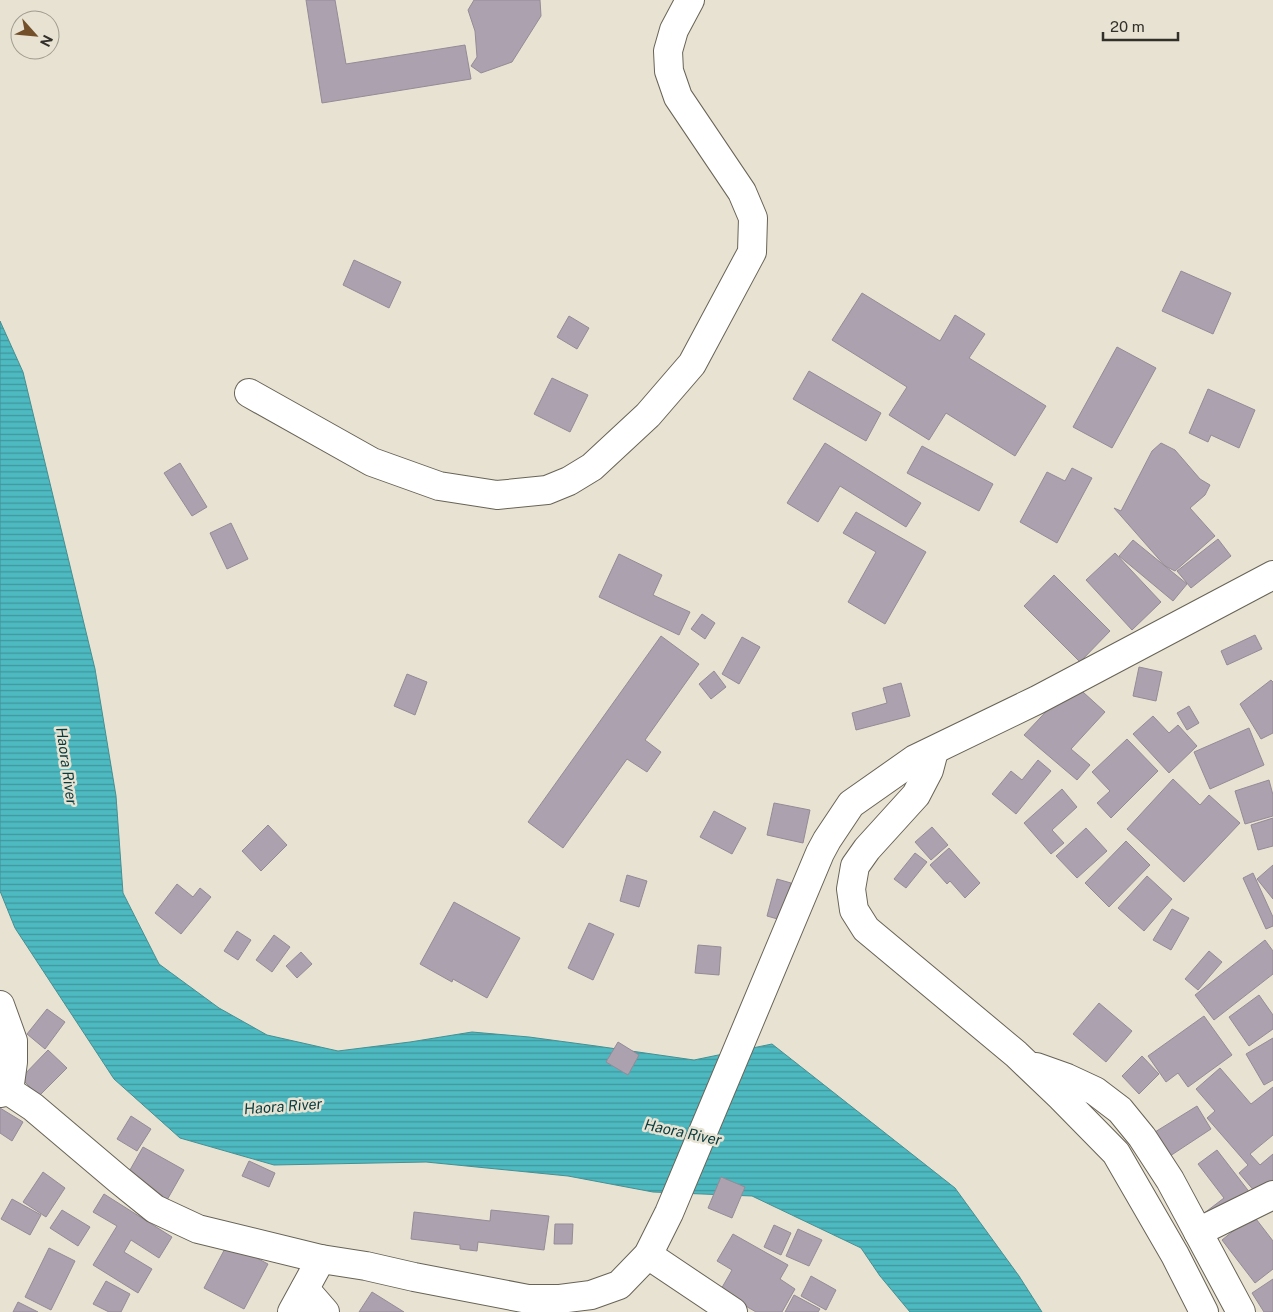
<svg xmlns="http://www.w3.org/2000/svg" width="1273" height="1312" viewBox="0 0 1273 1312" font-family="'Public Sans',sans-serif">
<defs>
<pattern id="water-rules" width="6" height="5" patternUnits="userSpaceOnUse" patternTransform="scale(1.25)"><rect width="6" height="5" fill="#4db9c0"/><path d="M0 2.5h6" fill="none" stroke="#41979c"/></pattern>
</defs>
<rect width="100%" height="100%" fill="#e7e2d2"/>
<!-- water -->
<path fill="url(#water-rules)" stroke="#459093" d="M0,321L23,372L95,669L116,796L123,893L159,964L219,1008L267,1035L338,1051L410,1042L472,1032L529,1037L596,1046L694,1060L772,1044L955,1188L1019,1276L1042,1312H910L880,1276L861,1248L752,1196L653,1192L568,1176L426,1162L274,1165L180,1138L114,1079L15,928L0,891Z"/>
<!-- building -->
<g fill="#aca1ae" stroke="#958b97">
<path d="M306,0H335L346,64L465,45L471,79L322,103Z"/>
<path d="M474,0H540L541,16L512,62L481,73L471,66L477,57L475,31L468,10Z"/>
<path d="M354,260L401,282L389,308L343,285Z"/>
<path d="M1181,271L1231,293L1213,334L1162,311Z"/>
<path d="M862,293L940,341L955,315L985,334L969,358L1046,406L1015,456L946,413L929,440L889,415L907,387L832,340Z"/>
<path d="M569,316L589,328L577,349L557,337Z"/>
<path d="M1117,347L1156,368L1112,448L1073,427Z"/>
<path d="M809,371L881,413L866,441L793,399Z"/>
<path d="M552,378L588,395L570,432L534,414Z"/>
<path d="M1208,389L1255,410L1239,448L1211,435L1208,442L1189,433Z"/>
<path d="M825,443L921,503L906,527L840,486L818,522L787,503Z"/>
<path d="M1161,443L1175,450L1200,479L1210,485L1205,495L1190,508L1215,536L1175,571L1165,566L1114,508L1121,511L1152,451Z"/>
<path d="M922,446L993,484L979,511L907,473Z"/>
<path d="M180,463L207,507L192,516L164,473Z"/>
<path d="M1072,468L1092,478L1057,543L1020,522L1047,472L1065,481Z"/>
<path d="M856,512L926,552L885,624L848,602L876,552L843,533Z"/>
<path d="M231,523L248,559L227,569L210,533Z"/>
<path d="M1218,539L1231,556L1191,588L1177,571Z"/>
<path d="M1133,540L1187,584L1173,601L1119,556Z"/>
<path d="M1115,553L1161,602L1132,630L1086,580Z"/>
<path d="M619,554L662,575L653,595L690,612L679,635L599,597Z"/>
<path d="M1054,575L1110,631L1080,662L1024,606Z"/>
<path d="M702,614L715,623L705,639L691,629Z"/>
<path d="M1255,635L1262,649L1227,665L1221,651Z"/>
<path d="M661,636L699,664L645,740L661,752L647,772L627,759L563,848L528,822Z"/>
<path d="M742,637L760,647L739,684L722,674Z"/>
<path d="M1139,667L1162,672L1156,701L1133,696Z"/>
<path d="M714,671L726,687L711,699L699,684Z"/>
<path d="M407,674L427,682L415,715L394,706Z"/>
<path d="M1271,680L1273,682V733L1261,739L1240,704Z"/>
<path d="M901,683L910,716L856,730L852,713L887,703L883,688Z"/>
<path d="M1073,683L1105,712L1071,749L1090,765L1077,780L1024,735Z"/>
<path d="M1189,706L1199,723L1187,730L1177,713Z"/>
<path d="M1153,716L1169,733L1178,725L1197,746L1169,773L1133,734Z"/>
<path d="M1249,728L1264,765L1210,789L1194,752Z"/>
<path d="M1127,739L1158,771L1111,818L1097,803L1110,791L1092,772Z"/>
<path d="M1038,760L1051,771L1016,814L992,794L1011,771L1022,780Z"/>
<path d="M1173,779L1200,805L1209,795L1240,823L1184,882L1127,829Z"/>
<path d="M1269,780L1273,795V816L1245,824L1235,791Z"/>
<path d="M1062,789L1077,807L1052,830L1064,843L1051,854L1024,823Z"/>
<path d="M774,803L810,810L803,843L767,835Z"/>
<path d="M714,811L746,828L732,854L700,837Z"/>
<path d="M1273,818V846L1258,850L1251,825Z"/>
<path d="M268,825L287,845L261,871L242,851Z"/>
<path d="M932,827L948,845L931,860L915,842Z"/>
<path d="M1086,828L1107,851L1077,878L1056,856Z"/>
<path d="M1126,841L1150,865L1109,907L1085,883Z"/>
<path d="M949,848L980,883L965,898L950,881L947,884L930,865Z"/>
<path d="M915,853L927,862L906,888L894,879Z"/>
<path d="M1273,865V899L1257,879Z"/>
<path d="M1253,873L1273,917V926L1266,929L1243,878Z"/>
<path d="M627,875L647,881L639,907L620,901Z"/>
<path d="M1147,876L1172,899L1144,931L1118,908Z"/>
<path d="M777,879L791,883L781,920L767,916Z"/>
<path d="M177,884L193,897L200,888L211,897L181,934L155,913Z"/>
<path d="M454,902L520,938L487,998L453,979L452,982L420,964Z"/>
<path d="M1172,909L1189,918L1171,950L1153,940Z"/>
<path d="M589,923L614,934L593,980L568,968Z"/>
<path d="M237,931L251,940L238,960L224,951Z"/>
<path d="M274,935L290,947L272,972L256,960Z"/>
<path d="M1265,940L1273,951V974L1214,1020L1195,995Z"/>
<path d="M698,945L721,947L719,975L695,973Z"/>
<path d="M1209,951L1222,962L1198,990L1185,979Z"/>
<path d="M301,952L312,964L297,978L286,966Z"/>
<path d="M1259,995L1273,1015V1029L1249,1046L1229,1017Z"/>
<path d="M1099,1003L1132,1031L1106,1062L1073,1034Z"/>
<path d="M47,1009L65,1022L45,1049L27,1034Z"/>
<path d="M1204,1016L1232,1055L1188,1087L1178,1073L1166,1082L1148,1056Z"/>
<path d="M1273,1038V1080L1264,1085L1246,1054Z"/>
<path d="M618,1042L639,1055L628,1075L606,1062Z"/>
<path d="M48,1050L67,1068L39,1096L21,1078Z"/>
<path d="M1142,1056L1159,1074L1139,1094L1122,1076Z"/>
<path d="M1220,1068L1251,1104L1273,1087V1135L1250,1154L1260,1165L1273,1154V1201L1267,1206L1239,1173L1248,1165L1207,1118L1215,1111L1196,1089Z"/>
<path d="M1197,1106L1211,1129L1170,1156L1155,1132Z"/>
<path d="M0,1108L23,1122L12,1141L0,1133Z"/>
<path d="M131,1116L151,1129L137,1151L117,1139Z"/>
<path d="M143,1147L184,1170L167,1200L126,1177Z"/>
<path d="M1217,1150L1257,1202L1203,1214L1224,1198L1198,1164Z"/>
<path d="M249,1161L275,1173L269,1187L242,1176Z"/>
<path d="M43,1172L65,1188L46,1217L23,1202Z"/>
<path d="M721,1177L745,1187L732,1218L708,1208Z"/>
<path d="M104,1194L172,1237L159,1258L131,1240L124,1252L152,1269L138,1293L93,1265L117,1226L93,1212Z"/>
<path d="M12,1199L41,1215L30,1235L1,1219Z"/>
<path d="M62,1210L90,1227L78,1246L50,1228Z"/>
<path d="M491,1210L549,1216L544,1250L478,1242L477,1251L460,1249V1245L411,1239L414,1212L490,1221Z"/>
<path d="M1253,1215L1273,1241V1269L1255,1283L1222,1240Z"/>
<path d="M555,1224H573L572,1244H554Z"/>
<path d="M774,1225L791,1233L781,1255L764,1247Z"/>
<path d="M798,1229L822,1240L809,1266L786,1256Z"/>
<path d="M733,1234L788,1265L780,1279L795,1289L782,1312H756L720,1291L732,1270L717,1261Z"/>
<path d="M228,1243L268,1264L244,1309L204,1288Z"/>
<path d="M49,1248L75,1261L51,1310L25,1297Z"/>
<path d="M811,1276L836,1290L826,1310L801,1296Z"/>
<path d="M1273,1279V1312H1264L1252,1293Z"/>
<path d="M106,1281L130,1294L121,1312H109L93,1304Z"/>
<path d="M372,1292L404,1312H359Z"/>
<path d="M794,1295L820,1309L818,1312H785Z"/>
<path d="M18,1302L38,1312H13Z"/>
</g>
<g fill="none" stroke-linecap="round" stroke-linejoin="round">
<!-- street casing -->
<g stroke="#686356" stroke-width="30">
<g id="street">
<path d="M249,393L372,462L439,486L497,495L547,490L569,481L592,467L648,415L692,364L752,252L753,218L742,192L678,97L669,71L668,51L674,30L690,0"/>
<path d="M934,751L929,770L916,795L867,849L855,866L851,889L854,910L866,929L1016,1054L1061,1097L1116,1153L1175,1255L1204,1312"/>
<path d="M0,1005L13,1041V1062L9,1091"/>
<path d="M1036,1067L1067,1078L1095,1091L1120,1110L1142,1137L1170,1180L1241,1312"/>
<path d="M0,1093L9,1091L33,1107L118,1179L155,1209L198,1229L321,1259L366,1266L414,1277L528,1299H560L591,1295L619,1285L648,1255L669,1213L820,853L827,840L851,804L915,759L1037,700L1273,575"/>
<path d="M1198,1232L1273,1195"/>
<path d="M648,1255L733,1312"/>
<path d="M305,1289L325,1312"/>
<path d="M292,1312L321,1259"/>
</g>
</g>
<!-- street -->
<use href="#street" stroke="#fff" stroke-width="28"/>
</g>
<g text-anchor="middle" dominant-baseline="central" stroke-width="5" stroke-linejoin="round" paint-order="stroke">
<!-- water labels -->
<g font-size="15" font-style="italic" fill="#073c3f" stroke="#e7e2d2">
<text transform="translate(67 766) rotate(82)">Haora River</text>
<text transform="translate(283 1106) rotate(-4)">Haora River</text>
<text transform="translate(683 1132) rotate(12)">Haora River</text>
</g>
</g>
<!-- north arrow -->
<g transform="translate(35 35) rotate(117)"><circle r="24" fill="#e7e2d2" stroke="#9f9b8f"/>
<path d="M0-4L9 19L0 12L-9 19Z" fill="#735029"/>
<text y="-8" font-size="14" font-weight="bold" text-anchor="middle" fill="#32302a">N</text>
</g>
<!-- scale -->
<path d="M1103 32v8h75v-8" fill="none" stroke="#32302a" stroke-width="2.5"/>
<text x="1110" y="32" font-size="15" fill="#32302a" stroke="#e7e2d2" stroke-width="4" paint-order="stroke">20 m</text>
</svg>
